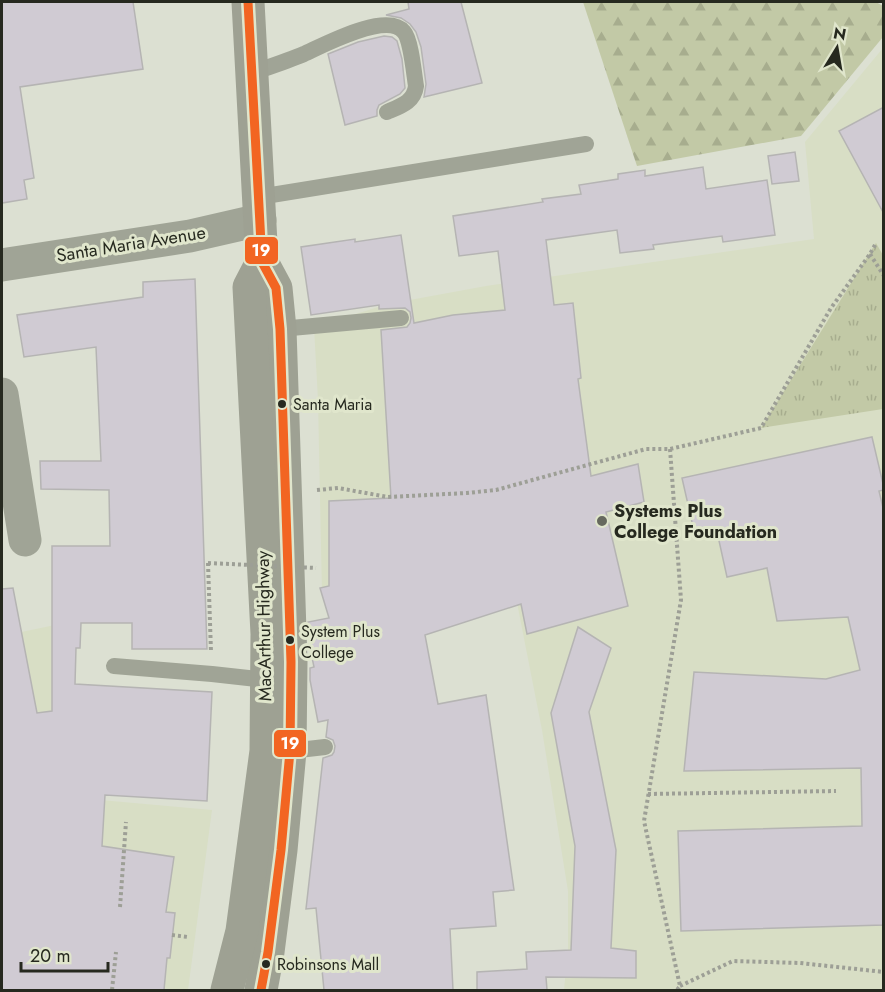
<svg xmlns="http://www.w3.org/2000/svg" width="885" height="992" viewBox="0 0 885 992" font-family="Jost,sans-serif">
<defs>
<pattern id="forest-firs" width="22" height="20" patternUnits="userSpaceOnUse" patternTransform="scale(1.5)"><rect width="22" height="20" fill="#c2c9a6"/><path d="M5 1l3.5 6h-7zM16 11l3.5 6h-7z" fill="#a7ad8e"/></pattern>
<pattern id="park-tufts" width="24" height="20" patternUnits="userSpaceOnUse" patternTransform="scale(1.5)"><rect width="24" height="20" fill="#c2c9a6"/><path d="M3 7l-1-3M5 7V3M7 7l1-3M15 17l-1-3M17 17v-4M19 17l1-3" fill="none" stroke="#a7ad8e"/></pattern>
</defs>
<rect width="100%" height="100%" fill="#dce0d2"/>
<!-- built -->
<g fill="#d8dec5">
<path d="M883,48V990H564L568,948V891L542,730L508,557L322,593L318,400L314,327L388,304L486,286L814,239L805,142Z"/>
<path d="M60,624L56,796L212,810L188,990H2V636Z"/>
</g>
<!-- forest -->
<path fill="url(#forest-firs)" d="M583,2H876L883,6V37L801,136L637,166Z"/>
<!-- park -->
<path fill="url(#park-tufts)" d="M876,243L884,257L883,409L761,428Z"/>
<!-- building -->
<g fill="#d0cbd3" stroke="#b5b4b3" stroke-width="1.5">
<path d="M2,2H133L143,69L20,87L34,178L24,180L27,199L2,203Z"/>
<path d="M408,2H461L482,83L424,97L426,84L421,47L416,32L410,24L401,18L386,15L409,9Z"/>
<path d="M384,36L392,37L397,41L402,59L405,88L400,94L379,105L377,110V116L345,125L328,54L358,42Z"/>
<path d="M884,107V214L839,131Z"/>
<path d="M795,152L799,181L772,184L768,156Z"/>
<path d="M703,167L706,189L767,180L775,235L723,242L722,236L653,245L654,249L620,253L617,230L546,240L554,305L573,303L581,378L578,379L591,476L638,464L644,502L606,512L628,606L527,634L521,604L425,635L438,704L486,695L514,890L493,892L496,926L450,929L453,990H324L316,908L306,909L323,758L332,755L334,752L335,746L333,740L326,737L328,720L318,722L310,680V668L314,667L309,643L308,622L329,618L320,588L329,586V501L391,498L381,330L407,327L410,323L411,318L410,312L405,308L379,309V305L311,315L301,247L355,239V242L401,235L414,323L453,315L505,310L498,251L459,256L453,216L543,202L542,199L581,194L579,185L618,179V174L645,170V176Z"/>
<path d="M195,279L207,649H132V623H81L80,648H76L75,684L212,692L207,801L105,795L102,846L174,857L166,912L175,913L170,958H167L164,990H2V589L13,588L37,713L52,711V546H110L109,490L41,489L40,461H101L96,347L24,357L17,315L143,297V282Z"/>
<path d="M872,437L884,488V490L879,491L884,512V925L681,931L678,831L862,826L861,768L684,771L694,672L826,679L860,670L848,617L777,621L767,568L727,577L716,527L694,531L682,478Z"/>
<path d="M578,627L611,648L589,712L616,850L611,948L636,951V978L546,977L547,990H477V972L527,969L526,952L571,950L575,846L551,713Z"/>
</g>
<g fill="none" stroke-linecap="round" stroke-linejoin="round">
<!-- path -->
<g stroke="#9d9f96" stroke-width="4" stroke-dasharray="3 3" stroke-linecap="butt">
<path d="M870,254L884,276"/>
<path d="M670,449L681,600L644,821L680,986L677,990"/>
<path d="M317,490L338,488L388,497L467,493L496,490L646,449H670L761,428L831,308L870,254L876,243"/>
<path d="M208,563L211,652"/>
<path d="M648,794L836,791"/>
<path d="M120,907L126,822"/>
<path d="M172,935L188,937"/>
<path d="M680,986L733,961L800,963L884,972"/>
<path d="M112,990L116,952"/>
</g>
<!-- lane -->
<g stroke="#a0a496" stroke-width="16">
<path d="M252,73C269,67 287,61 304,54C324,45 387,11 404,32C411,40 414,74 416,86C414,102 401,106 387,112"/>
<path d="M259,197L586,144"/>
<path d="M280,329L401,318"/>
<path d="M114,666L212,674L266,680"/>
<path d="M290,751L325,747"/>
</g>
<!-- street -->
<g stroke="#a0a496" stroke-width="33">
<path d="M2,265L190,236L260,220"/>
<path d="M2,394L25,540"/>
</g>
<!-- highway -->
<g stroke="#9ea193" stroke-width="33">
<path d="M248,2L262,262L276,288L280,329L291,662L290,751L281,850L268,952L261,990"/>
<path d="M227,990L242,931L266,751L267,634L249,287L262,262"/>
</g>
<!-- path-bridge -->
<path stroke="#9d9f96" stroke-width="4" stroke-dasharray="3 3" stroke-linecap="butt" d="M208,563L316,568"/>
<!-- bus-1 casing -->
<g stroke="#e0e6cc" stroke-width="14">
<path id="bus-1" d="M248,2L262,262L276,288L280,329L291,662L290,751L281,850L268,952L261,990"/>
</g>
<!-- bus-1 -->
<use href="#bus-1" stroke="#f26522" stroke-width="9"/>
</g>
<!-- markers -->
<g fill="#26291f" stroke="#e0e6cc" stroke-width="2">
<circle cx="282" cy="404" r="5"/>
<circle cx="290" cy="640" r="5"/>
<circle cx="266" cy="964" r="5"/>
</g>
<circle fill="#66695e" stroke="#e0e6cc" stroke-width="2" cx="602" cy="521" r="6"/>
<g text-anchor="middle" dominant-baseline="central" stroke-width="6" stroke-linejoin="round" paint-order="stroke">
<!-- bus labels -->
<g font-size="16" fill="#26291f" stroke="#e0e6cc" text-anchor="start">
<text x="293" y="404">Santa Maria</text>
<text x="301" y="631">System Plus<tspan x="301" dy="21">College</tspan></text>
<text x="277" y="964">Robinsons Mall</text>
</g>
<!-- street labels -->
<g font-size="18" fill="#26291f" stroke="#e0e6cc">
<text transform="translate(131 244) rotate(-9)">Santa Maria Avenue</text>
<text transform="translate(264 626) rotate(-91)">MacArthur Highway</text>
</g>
<!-- poi labels -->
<g font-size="18" font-weight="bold" fill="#26291f" stroke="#e0e6cc" text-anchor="start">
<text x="614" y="511">Systems Plus<tspan x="614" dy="21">College Foundation</tspan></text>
</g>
</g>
<g stroke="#e0e6cc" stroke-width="2">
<rect x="244" y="236" width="35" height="29" rx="6" fill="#f26522"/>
<rect x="273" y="729" width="34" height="29" rx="6" fill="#f26522"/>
</g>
<g font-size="16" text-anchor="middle" font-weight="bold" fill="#fff">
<text x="261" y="256">19</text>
<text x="290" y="749">19</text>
</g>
<!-- border -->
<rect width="885" height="992" fill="none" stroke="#26291f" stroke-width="6"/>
<!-- north arrow -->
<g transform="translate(837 48) rotate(11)" stroke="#e0e6cc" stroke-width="4.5" paint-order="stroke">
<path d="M0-4.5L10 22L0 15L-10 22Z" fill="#26291f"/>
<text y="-9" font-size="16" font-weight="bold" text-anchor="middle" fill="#26291f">N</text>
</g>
<!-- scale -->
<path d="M21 962v9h87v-9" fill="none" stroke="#26291f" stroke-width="3"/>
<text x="30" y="962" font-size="18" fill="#26291f" stroke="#e0e6cc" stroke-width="4.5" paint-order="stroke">20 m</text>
</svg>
